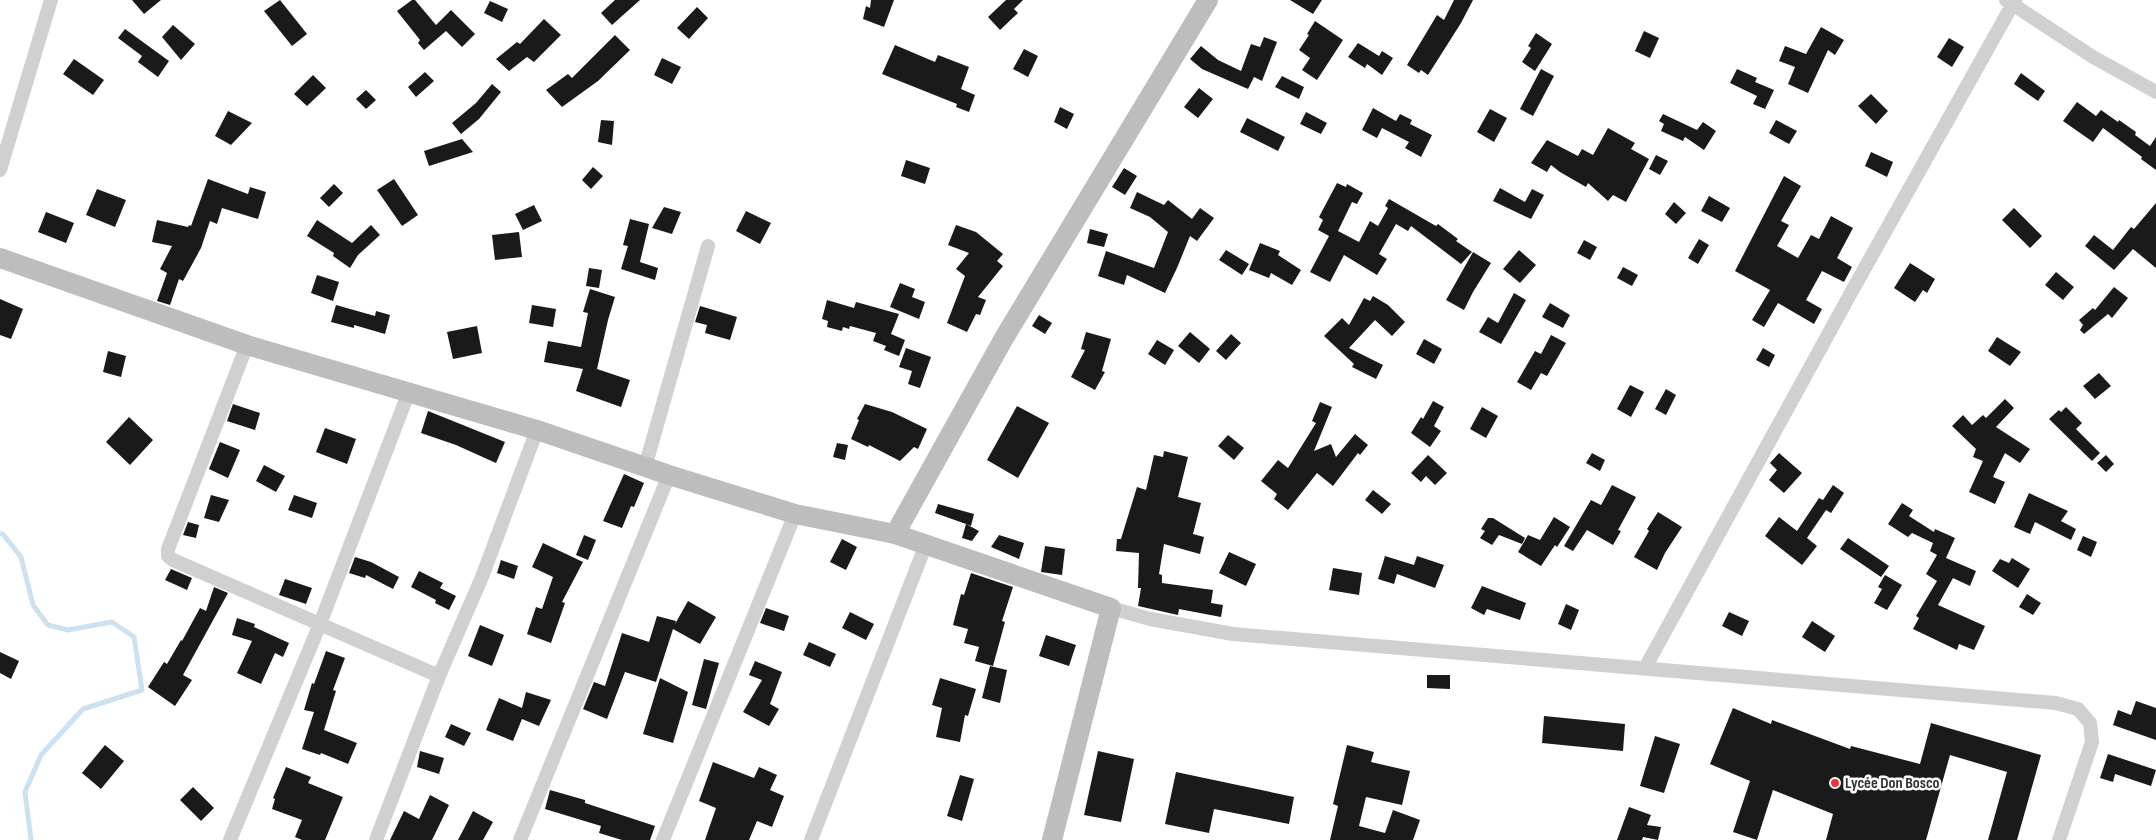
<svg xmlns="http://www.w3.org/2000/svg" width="2156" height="840" viewBox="0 0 2156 840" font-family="'Sofia Sans Condensed',sans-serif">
<rect width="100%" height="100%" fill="#fff"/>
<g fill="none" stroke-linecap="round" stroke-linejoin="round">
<!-- stream -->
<path stroke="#cee1ef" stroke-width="5" d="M0,534H3L21,557L33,605L48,625L68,630L112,622L134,637L142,690L83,709L41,755L25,792L31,840"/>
</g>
<!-- building -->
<g fill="#1a1a1a">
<path d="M132,0H161L144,14Z"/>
<path d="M280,0L307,34L292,46L264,11Z"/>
<path d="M412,0H415L436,25L451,10L475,34L462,47L446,31L424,50L418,43L420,40L397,11Z"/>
<path d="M615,0H640L612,25L601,13Z"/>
<path d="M871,0H894L884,27L863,19L866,6L870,8Z"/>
<path d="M1006,0H1023L1014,9L1018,13L1000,30L988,17Z"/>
<path d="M1290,0H1322L1313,14Z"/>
<path d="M1454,0H1473L1461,23L1428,75L1421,70L1419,73L1407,65L1437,15L1444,20Z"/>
<path d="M490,1L508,9L502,22L484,13Z"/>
<path d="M697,7L708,18L689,39L677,28Z"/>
<path d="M544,19L561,35L534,62L527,57L509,71L496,59L517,42L520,44Z"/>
<path d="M1315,21L1343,40L1317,80L1302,70L1310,58L1299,50L1309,35L1307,34Z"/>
<path d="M173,25L195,44L181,60L162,37Z"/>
<path d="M1821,27L1844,40L1835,55L1828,50L1808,93L1788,84L1795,67L1779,61L1785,46L1806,54Z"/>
<path d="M125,29L169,61L158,77L138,62L142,56L118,38Z"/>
<path d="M1644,31L1659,38L1650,58L1635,51Z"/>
<path d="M1536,33L1552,44L1535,71L1522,62L1531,48L1528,46Z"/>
<path d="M615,35L630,50L598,81L562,107L546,90L568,74L572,78Z"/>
<path d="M1264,37L1277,42L1262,81L1254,77L1248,89L1202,69L1190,59L1201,46L1218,60L1241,71L1251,44L1260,47Z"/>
<path d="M1949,38L1964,47L1952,67L1937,57Z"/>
<path d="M1358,43L1379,56L1382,51L1393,58L1382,75L1367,64L1365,68L1348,57Z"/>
<path d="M895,45L935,62L938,55L969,67L961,89L975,95L969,112L956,107L957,104L882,74Z"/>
<path d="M1024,49L1038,56L1028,77L1013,69Z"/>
<path d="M662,58L681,67L672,84L654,75Z"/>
<path d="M74,59L104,80L93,95L63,74Z"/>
<path d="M1541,69L1554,76L1533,116L1520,109Z"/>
<path d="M1737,69L1757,78L1755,82L1774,90L1765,109L1753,104L1757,96L1730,83Z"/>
<path d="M425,72L434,81L416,97L408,87Z"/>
<path d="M2021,73L2045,91L2038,101L2014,84Z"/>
<path d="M313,75L326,88L307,106L294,94Z"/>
<path d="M1282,76L1304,87L1299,99L1275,87Z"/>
<path d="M492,84L501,92L479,119L461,134L452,123L476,103Z"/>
<path d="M1199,88L1213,99L1198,118L1184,107Z"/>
<path d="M366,90L376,100L366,109L356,99Z"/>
<path d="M1871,94L1888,111L1876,124L1858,106Z"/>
<path d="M2077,102L2096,116L2101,110L2118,122L2119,120L2136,132L2135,135L2150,146L2156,137V170L2141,159L2142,157L2103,128L2093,142L2063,121Z"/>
<path d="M1060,107L1074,114L1067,129L1054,122Z"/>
<path d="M1373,108L1396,121L1400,114L1412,120L1410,124L1432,135L1421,157L1405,148L1409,142L1382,128L1377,138L1362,130Z"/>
<path d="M1490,109L1507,118L1494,142L1477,132Z"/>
<path d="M228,111L252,123L231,145L215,136Z"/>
<path d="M1306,112L1327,123L1321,134L1300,124Z"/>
<path d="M1663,114L1697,130L1703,122L1716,131L1704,150L1685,137L1683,141L1661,131L1664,124L1659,121Z"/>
<path d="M1247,118L1285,137L1278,151L1240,132Z"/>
<path d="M601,120L614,121L612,145L598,142Z"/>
<path d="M1776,120L1797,131L1789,144L1769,133Z"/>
<path d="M1608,128L1635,143L1631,149L1649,159L1626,202L1613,195L1608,201L1588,183L1586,187L1560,172L1551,165L1547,172L1531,163L1547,140L1578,156L1582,149L1593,155Z"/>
<path d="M462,139L473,152L429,166L424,151Z"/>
<path d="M1871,152L1893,162L1887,177L1865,166Z"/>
<path d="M1656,155L1668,161L1660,175L1649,169Z"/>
<path d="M906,160L930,168L925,184L901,176Z"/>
<path d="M593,167L603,176L591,189L582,180Z"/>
<path d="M1124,168L1137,176L1125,195L1112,187Z"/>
<path d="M1784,176L1801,186L1781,221L1789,225L1777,246L1798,258L1811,235L1819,239L1831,216L1853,228L1837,258L1852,267L1844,282L1822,271L1806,300L1822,309L1814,324L1778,303L1764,327L1752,320L1770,290L1735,271Z"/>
<path d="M208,179L248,194L250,187L266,192L258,219L222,208L217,224L210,221L201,248L183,281L179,279L170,305L157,301L167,273L160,269L172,246L152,242L157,220L188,227L189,225L191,226Z"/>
<path d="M394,179L418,215L402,226L377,190Z"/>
<path d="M1337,183L1346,187L1347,184L1363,193L1357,204L1352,202L1338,231L1359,242L1370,221L1378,226L1388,208L1385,206L1389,199L1436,226L1438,224L1458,239L1456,241L1472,252L1461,264L1411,226L1408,231L1396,224L1379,254L1387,259L1377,275L1344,255L1330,282L1310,272L1329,236L1318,230L1323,220L1319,217Z"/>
<path d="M334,184L343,193L329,207L320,198Z"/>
<path d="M1500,188L1525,202L1532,189L1544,195L1531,219L1493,201Z"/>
<path d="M97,189L126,200L115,227L86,215Z"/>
<path d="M1137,192L1164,205L1168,200L1192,219L1200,208L1214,218L1197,241L1190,236L1177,268L1165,293L1127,275L1124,285L1098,276L1106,251L1154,268L1168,232L1150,217L1130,208Z"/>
<path d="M1709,196L1730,208L1722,222L1701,211Z"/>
<path d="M1674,202L1686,213L1676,224L1665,214Z"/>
<path d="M2156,203V268L2133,249L2114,270L2085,246L2094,235L2113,250L2131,227L2134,229Z"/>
<path d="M534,205L542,221L523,230L515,214Z"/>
<path d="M664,207L681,212L672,234L652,228Z"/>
<path d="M2014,208L2042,236L2030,248L2002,220Z"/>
<path d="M746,211L771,223L760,244L736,231Z"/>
<path d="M46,212L74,223L66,243L38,232Z"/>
<path d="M630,219L649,224L640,262L658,268L655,280L621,269L628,246L623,245Z"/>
<path d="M317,220L352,243L371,225L380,235L358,255L350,268L333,256L334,253L307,236Z"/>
<path d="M956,225L976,232L1003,254L997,261L1003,266L978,297L986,300L980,315L976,314L967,332L947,323L965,276L956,269L969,253L948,245Z"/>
<path d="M1090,229L1108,234L1104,247L1087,243Z"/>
<path d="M519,232L522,257L495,260L492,235Z"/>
<path d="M1699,239L1709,245L1698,264L1688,258Z"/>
<path d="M1584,240L1597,247L1590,260L1577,253Z"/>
<path d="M1260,243L1280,251L1278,255L1301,270L1292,285L1271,273L1269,278L1249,270Z"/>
<path d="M1226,250L1249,264L1242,275L1219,260Z"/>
<path d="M1519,250L1536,265L1520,283L1503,269Z"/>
<path d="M1473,252L1491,263L1473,292L1464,310L1446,300Z"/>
<path d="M1910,263L1935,279L1927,293L1923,290L1915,302L1894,288Z"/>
<path d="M1623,267L1638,275L1632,286L1617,278Z"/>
<path d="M589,268L602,270L599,288L586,286Z"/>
<path d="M2056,272L2074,287L2063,300L2045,285Z"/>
<path d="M317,275L339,282L333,301L311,293Z"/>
<path d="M900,283L915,289L912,297L925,302L919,319L890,307Z"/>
<path d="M2114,287L2128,298L2112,318L2108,314L2084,334L2080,330L2083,325L2079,320L2093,308L2095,310Z"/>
<path d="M590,289L615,297L608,320L597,369L630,380L621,407L576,391L583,369L544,362L548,341L581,347L588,313L583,312Z"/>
<path d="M1514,293L1526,300L1501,344L1479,332L1488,317L1498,323Z"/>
<path d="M1373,296L1388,305L1405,322L1392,336L1375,320L1349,348L1383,365L1376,379L1352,367L1354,364L1324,336L1342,318L1349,325L1364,298L1370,301Z"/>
<path d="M0,299L23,309L11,339L0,335Z"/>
<path d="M827,300L854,308L856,302L899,314L891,334L905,340L899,356L884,350L886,346L873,341L876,333L850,326L849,329L843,327L842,331L827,327L828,321L822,319Z"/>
<path d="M1550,303L1570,315L1563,328L1542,317Z"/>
<path d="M336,305L375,316L376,311L390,315L385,334L354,325V328L331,322Z"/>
<path d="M532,305L556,309L553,327L529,323Z"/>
<path d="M700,306L737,317L730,340L705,333L707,325L695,322Z"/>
<path d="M1039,315L1052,323L1045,334L1032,326Z"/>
<path d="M477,326L482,353L453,359L447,332Z"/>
<path d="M1086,332L1111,339L1102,371L1105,372L1095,390L1071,377L1085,350L1081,349Z"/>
<path d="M1190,332L1210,349L1199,363L1178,346Z"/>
<path d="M1231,334L1241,343L1226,360L1216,351Z"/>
<path d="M1551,335L1566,343L1547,376L1541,373L1531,390L1517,382L1535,351L1541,354Z"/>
<path d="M1997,337L2021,352L2010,366L1988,351Z"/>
<path d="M1424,339L1442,349L1434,364L1416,354Z"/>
<path d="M1157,340L1174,350L1165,365L1148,354Z"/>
<path d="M906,348L931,357L920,388L908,384L912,371L899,367Z"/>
<path d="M1763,348L1775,355L1769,367L1756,360Z"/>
<path d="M108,351L126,356L121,377L103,372Z"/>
<path d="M2099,373L2111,386L2095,399L2083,386Z"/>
<path d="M1630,385L1644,392L1631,417L1617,409Z"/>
<path d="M1666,389L1676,395L1666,415L1655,409Z"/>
<path d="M2005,399L2014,408L1996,427L2030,449L2020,463L2005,453L1993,477L2005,482L1995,504L1969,492L1983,461L1973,457L1976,449L1952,426L1963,415L1972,425L1983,415L1986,418Z"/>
<path d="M1433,401L1444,407L1434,426L1441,431L1430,447L1411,433L1421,417L1423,419Z"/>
<path d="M1320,402L1332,407L1314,451L1331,444L1336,457L1355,434L1368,445L1360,455L1358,453L1333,486L1317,473L1288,510L1274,499L1277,494L1261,481L1278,460L1288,468L1316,423L1312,421Z"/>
<path d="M233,404L260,413L255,430L227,421Z"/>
<path d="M865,404L892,412L927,429L918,449L914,447L900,461L869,445L868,447L851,439L859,420L857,419Z"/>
<path d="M1017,406L1049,423L1018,478L987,460Z"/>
<path d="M1482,407L1498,416L1486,438L1470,429Z"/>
<path d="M2066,407L2082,423L2076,429L2100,453L2092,461L2049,419L2059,410L2061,412Z"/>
<path d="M428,411L505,442L496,463L456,445L421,433Z"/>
<path d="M129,417L153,440L130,465L106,442Z"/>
<path d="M325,428L356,439L347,464L316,452Z"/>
<path d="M1228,435L1244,448L1234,460L1218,446Z"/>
<path d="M220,442L240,450L228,478L209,469Z"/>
<path d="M837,443L848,445L845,460L833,457Z"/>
<path d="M1164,451L1188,457L1178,497L1201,503L1193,534L1204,537L1200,554L1164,544L1159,574L1162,575V583L1213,590L1211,603L1223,605L1221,617L1179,609L1178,615L1138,606L1141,588H1138L1139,553L1116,551L1117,539H1121L1137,487L1146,490L1154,455L1163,457Z"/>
<path d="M1592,453L1605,460L1600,471L1586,463Z"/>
<path d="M1779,453L1802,473L1784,493L1769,480L1777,470L1770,463Z"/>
<path d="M1428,455L1447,473L1435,485L1426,476L1421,482L1411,473Z"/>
<path d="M2106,455L2114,464L2106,472L2097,463Z"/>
<path d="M264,465L285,476L276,492L256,481Z"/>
<path d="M624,474L644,483L634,507L631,506L622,528L603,521Z"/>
<path d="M1612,485L1636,497L1618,530L1621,531L1613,545L1587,530L1573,551L1564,546L1591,500L1601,505Z"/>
<path d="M1833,485L1844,493L1831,513L1826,510L1807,538L1817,546L1802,565L1765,536L1779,517L1797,531L1819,498L1823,500Z"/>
<path d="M1373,490L1391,504L1382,514L1365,500Z"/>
<path d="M2029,493L2068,511L2061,521L2076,529L2071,540L2035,522L2030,534L2014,527Z"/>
<path d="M211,495L229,500L219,522L204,518Z"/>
<path d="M294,495L317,503L312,518L288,510Z"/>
<path d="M1902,503L1913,510L1909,516L1934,532L1935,529L1955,538L1946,558L1976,571L1970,586L1953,578L1938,605L1985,626L1974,650L1959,644L1957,650L1913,629L1919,618L1916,616L1937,581L1926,574L1937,555L1930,551L1933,543L1912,533L1908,537L1888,524Z"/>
<path d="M938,504L974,514L971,526L966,524L979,531L972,541L962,538L966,524L935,513Z"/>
<path d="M1658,512L1682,527L1665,553L1657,570L1634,557L1649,531L1647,529Z"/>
<path d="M1554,517L1570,527L1557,547L1555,545L1541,566L1518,552L1528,535L1540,540Z"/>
<path d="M1488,518H1493L1525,538L1522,544L1499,535L1492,545L1480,538L1485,531L1481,529Z"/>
<path d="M188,522L199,525L196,538L183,535Z"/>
<path d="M584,535L596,540L588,560L576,555Z"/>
<path d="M999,535L1024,543L1019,559L991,547Z"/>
<path d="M2083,536L2097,542L2091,557L2077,550Z"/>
<path d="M1848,538L1889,566L1881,577L1840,549Z"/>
<path d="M842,539L857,547L846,570L830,562Z"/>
<path d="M543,543L583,562L562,602L565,603L551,643L527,634L536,607L542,609L553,577L532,567Z"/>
<path d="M1045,546L1065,549L1062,575L1041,572Z"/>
<path d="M1229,552L1256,564L1246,586L1219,573Z"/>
<path d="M1385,556L1414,565L1417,556L1444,565L1435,588L1397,574L1394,584L1378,579Z"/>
<path d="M355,557L371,562L399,577L393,589L366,575L365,578L349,573Z"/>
<path d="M2012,558L2030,569L2018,588L1992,571L2000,559L2009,563Z"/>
<path d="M501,560L518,566L514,579L497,573Z"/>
<path d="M1333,568L1362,573L1359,595L1329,590Z"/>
<path d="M171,569L192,578L187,590L165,580Z"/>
<path d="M419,571L443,583L440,588L456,596L449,610L435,603L436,600L411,587Z"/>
<path d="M971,573L1013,587L1002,621L1005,622L993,666L975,661L979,647L964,643L968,629L953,625L961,594L964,595Z"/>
<path d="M1885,575L1902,585L1887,610L1874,603L1882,589L1878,587Z"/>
<path d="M285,579L312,588L306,604L279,595Z"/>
<path d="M1482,586L1526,603L1520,620L1487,609L1484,615L1471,608Z"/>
<path d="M214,587L228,593L183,675L192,680L175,706L148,687L164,662L167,664L181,640L182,641L200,608L206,611Z"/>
<path d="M2027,594L2041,603L2033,615L2019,607Z"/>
<path d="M688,601L716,617L700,644L673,629L656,682L625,672L607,719L583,709L594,682L605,686L622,633L649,642L657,616L676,621L675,624Z"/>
<path d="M1566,604L1579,610L1571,630L1558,624Z"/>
<path d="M766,608L789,616L784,631L760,623Z"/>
<path d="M850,612L874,624L866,640L842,628Z"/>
<path d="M1729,612L1749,621L1742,636L1722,626Z"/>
<path d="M237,618L255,624L254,627L289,643L283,657L275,653L261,684L237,673L252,641L232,635Z"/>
<path d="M1812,621L1835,636L1825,652L1802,637Z"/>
<path d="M480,625L504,635L492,666L468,656Z"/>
<path d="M1046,635L1076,645L1069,666L1039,656Z"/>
<path d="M809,642L836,654L830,667L803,655Z"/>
<path d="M326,651L345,658L333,690L336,691L324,730L357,743L348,764L321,753L320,755L302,749L314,712L304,710L312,683L314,684Z"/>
<path d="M0,652L19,661L11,679L0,673Z"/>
<path d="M704,659L719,663L706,709L692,705Z"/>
<path d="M755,661L782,672L770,704L779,709L769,726L743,712L762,680L749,675Z"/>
<path d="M990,666L1007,670L1000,703L982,698Z"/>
<path d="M1427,675H1450V689L1427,688Z"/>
<path d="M660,678L688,692L673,743L643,734Z"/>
<path d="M940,678L976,689L968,716L965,715L960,742L936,737L942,708L932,705Z"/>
<path d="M526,692L551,700L539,726L522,719L513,741L486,730L499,698L522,708Z"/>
<path d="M2136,701L2156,708V740L2113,725L2118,710L2131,715Z"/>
<path d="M1733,708L1771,724L1772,720L1850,749L1851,746L1920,764L1931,723L2041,755L2017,840H1988L2007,772L1950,755L1926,840H1826L1833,814L1773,790L1757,840L1733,832L1750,781L1710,764Z"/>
<path d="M1544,716L1625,724L1623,751L1542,743Z"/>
<path d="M451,724L471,733L464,746L445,737Z"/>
<path d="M1655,736L1680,744L1664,793L1640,786Z"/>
<path d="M105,745L124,761L101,789L82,773Z"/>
<path d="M1347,745L1374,752L1371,762L1410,771L1402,805L1366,797L1359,826L1385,833L1393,810L1420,820L1413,840H1330L1338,806L1333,804Z"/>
<path d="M420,751L444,758L439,774L417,767Z"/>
<path d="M1098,751L1134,759L1121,822L1084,815Z"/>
<path d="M2108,754L2156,770L2151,786L2115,774L2113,782L2100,778Z"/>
<path d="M713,762L754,778L759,767L777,775L770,790L784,796L772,827L757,821L749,840H705L716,808L699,801Z"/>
<path d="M286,767L311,777L308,783L343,797L325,840H302L295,837L302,820L272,809L275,799L273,798Z"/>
<path d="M1176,772L1294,797L1289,824L1214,809L1209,833L1165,824Z"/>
<path d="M960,775L974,779L962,821L947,816Z"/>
<path d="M193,787L214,808L201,821L180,800Z"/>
<path d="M550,790L585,800V803L655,826L650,840H622L599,833L601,826L545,809Z"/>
<path d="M430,795L449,805L432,840H390L404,811L419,819Z"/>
<path d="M1629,807L1651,815L1647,825L1661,827L1658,840L1643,837L1642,840H1617Z"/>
<path d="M473,811L493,822L483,840H458Z"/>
</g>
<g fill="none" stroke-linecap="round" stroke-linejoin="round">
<!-- street -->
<g stroke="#d0d0d0" stroke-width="14">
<path d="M2006,0L2093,57L2156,92"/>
<path d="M0,170L51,0"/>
<path d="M247,345L168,549V556L173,560L439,676"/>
<path d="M645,467L708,246"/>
<path d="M1111,608L1150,619L1233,634L2056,703L2078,709L2090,723L2092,742L2059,840"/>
<path d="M1645,668L1852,291L2015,0"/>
<path d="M230,840L320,624L408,394"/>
<path d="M376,840L439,676L482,577L537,430"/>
<path d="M520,840L669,475"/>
<path d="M663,840L795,514"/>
<path d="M811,840L926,544"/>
</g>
<!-- secondary -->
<g stroke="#bdbdbd" stroke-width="20">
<path d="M0,258L247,345L537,430L669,475L795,514L895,534L1111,608L1052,840"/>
<path d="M895,534L1004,338L1208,0"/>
</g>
</g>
<!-- markers -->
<circle fill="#ec333b" stroke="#fff" stroke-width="2" cx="1835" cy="783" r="5"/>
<g text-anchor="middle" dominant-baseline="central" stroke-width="5" stroke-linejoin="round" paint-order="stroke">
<!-- poi labels -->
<g font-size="16" font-weight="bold" fill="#333" stroke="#fff" text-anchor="start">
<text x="1845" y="783">Lycée Don Bosco</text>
</g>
</g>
</svg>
